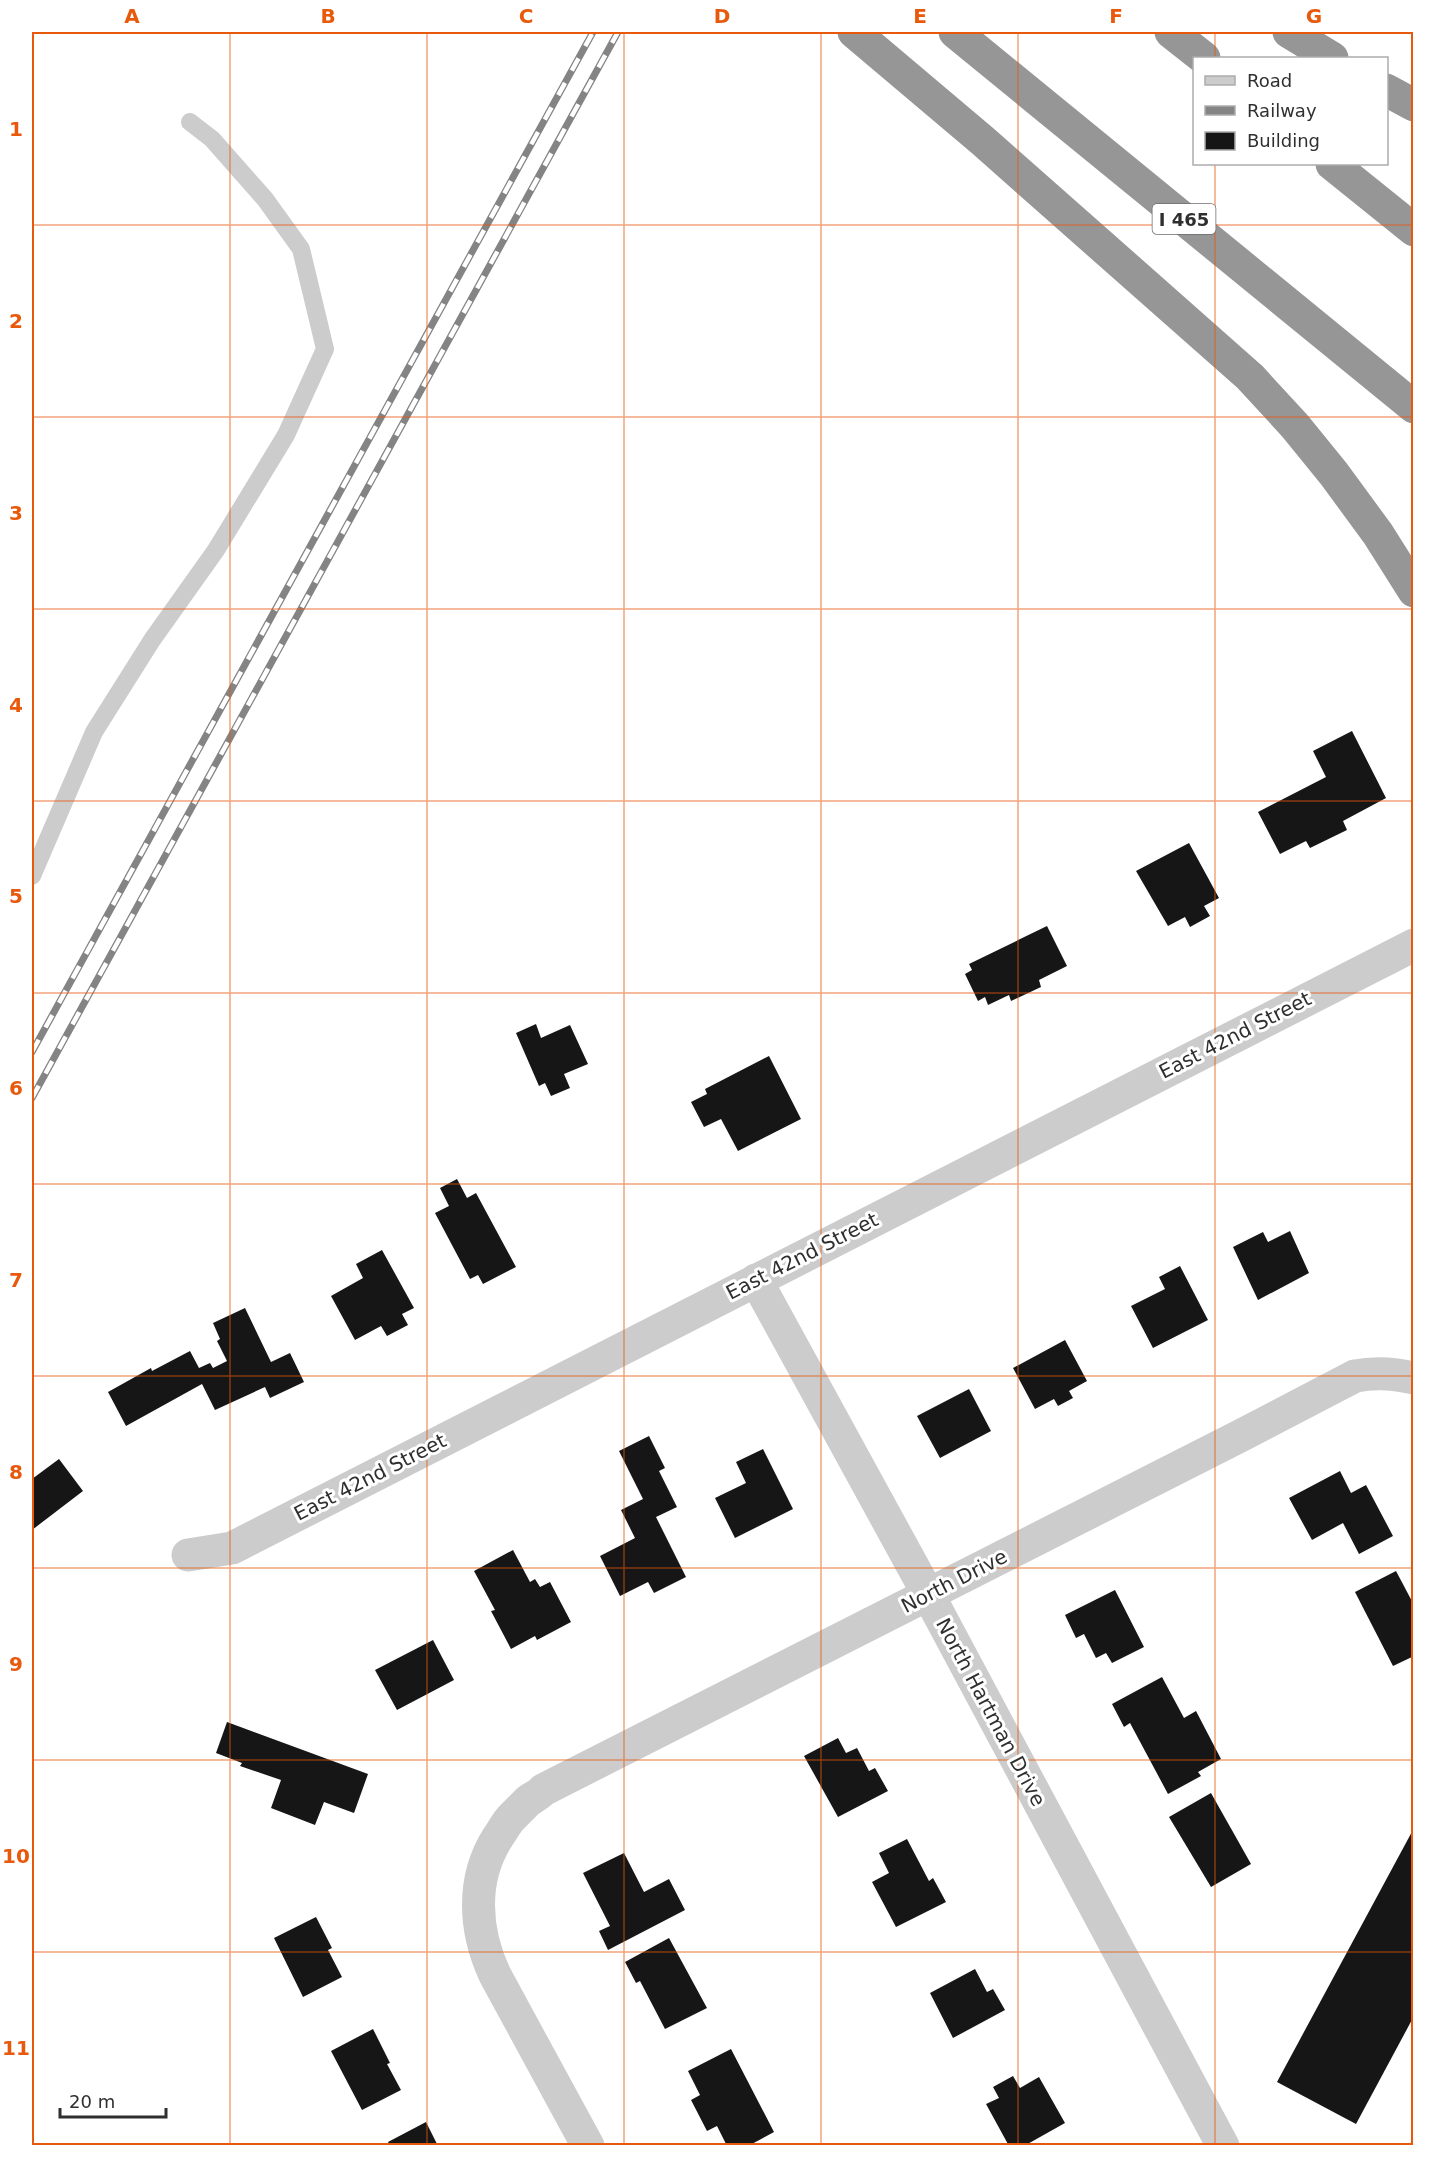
<svg xmlns="http://www.w3.org/2000/svg" width="1445" height="2177" viewBox="0 0 1445 2177" font-family="'DejaVu Sans',sans-serif">
<rect width="100%" height="100%" fill="#fff"/>
<!-- building -->
<g fill="#161616">
<path d="M1352,731L1386,798L1343,821L1347,830L1310,848L1306,841L1280,854L1258,812L1326,777L1313,751Z"/>
<path d="M1189,843L1219,898L1204,906L1210,916L1190,927L1185,917L1168,926L1136,871Z"/>
<path d="M1047,926L1067,966L1039,980L1041,987L1011,1001L1009,995L988,1005L985,997L978,1001L965,974L972,970L969,964Z"/>
<path d="M536,1024L541,1038L570,1025L588,1064L564,1074L570,1088L551,1096L545,1083L539,1086L516,1033Z"/>
<path d="M769,1056L801,1119L738,1151L721,1119L704,1127L691,1102L707,1094L705,1089Z"/>
<path d="M457,1179L467,1198L476,1193L516,1267L483,1284L478,1275L470,1279L435,1213L449,1206L440,1188Z"/>
<path d="M1290,1231L1309,1273L1258,1300L1233,1247L1263,1232L1268,1242Z"/>
<path d="M382,1250L414,1308L402,1314L408,1325L387,1336L381,1326L355,1340L331,1296L363,1278L356,1264Z"/>
<path d="M1180,1266L1208,1320L1153,1348L1131,1306L1165,1289L1159,1277Z"/>
<path d="M245,1308L271,1362L290,1353L304,1382L270,1398L265,1387L215,1410L202,1384L126,1426L108,1392L151,1368L152,1371L190,1351L199,1368L210,1363L213,1368L227,1361L217,1341L220,1339L213,1323Z"/>
<path d="M1065,1340L1087,1381L1069,1391L1073,1398L1058,1406L1054,1399L1035,1409L1013,1368Z"/>
<path d="M969,1389L991,1431L940,1458L917,1416Z"/>
<path d="M649,1436L665,1468L659,1471L677,1507L656,1517L686,1577L654,1593L648,1582L620,1596L600,1556L635,1538L621,1510L643,1499L619,1451Z"/>
<path d="M763,1449L793,1509L735,1538L715,1498L746,1483L736,1462Z"/>
<path d="M59,1459L83,1491L32,1530V1479Z"/>
<path d="M1340,1471L1351,1493L1366,1485L1393,1536L1359,1554L1343,1523L1312,1540L1289,1498Z"/>
<path d="M513,1550L530,1582L535,1579L540,1587L550,1582L571,1622L537,1640L535,1636L511,1649L491,1611L495,1610L474,1571Z"/>
<path d="M1396,1571L1414,1605V1656L1393,1666L1355,1592Z"/>
<path d="M1115,1590L1144,1647L1112,1663L1106,1653L1096,1658L1084,1634L1076,1638L1065,1615Z"/>
<path d="M433,1640L454,1680L397,1710L375,1670Z"/>
<path d="M1162,1677L1184,1718L1196,1711L1221,1759L1198,1772L1201,1776L1168,1794L1130,1723L1124,1727L1112,1704Z"/>
<path d="M227,1722L368,1774L354,1813L324,1802L315,1825L271,1808L281,1780L240,1766L242,1763L216,1753Z"/>
<path d="M838,1738L846,1753L857,1748L869,1771L875,1768L888,1791L838,1817L804,1756Z"/>
<path d="M1211,1793L1251,1864L1211,1887L1169,1817Z"/>
<path d="M1414,1828V2016L1356,2124L1277,2082Z"/>
<path d="M907,1839L929,1881L933,1878L946,1902L896,1927L872,1882L889,1873L879,1853Z"/>
<path d="M624,1853L644,1892L669,1879L685,1910L608,1950L599,1931L610,1926L583,1873Z"/>
<path d="M316,1917L332,1948L328,1950L342,1977L303,1997L274,1938Z"/>
<path d="M669,1938L707,2008L665,2029L640,1981L636,1983L625,1962Z"/>
<path d="M975,1969L987,1992L993,1989L1005,2010L953,2038L930,1993Z"/>
<path d="M373,2029L390,2063L387,2064L401,2090L362,2110L331,2051Z"/>
<path d="M731,2049L774,2132L748,2146H727L717,2126L707,2131L691,2100L700,2095L688,2071Z"/>
<path d="M1013,2076L1020,2088L1039,2077L1065,2123L1024,2146H1009L986,2104L999,2098L993,2087Z"/>
<path d="M426,2122L438,2146H390L388,2142Z"/>
</g>
<g fill="none" stroke-linecap="round" stroke-linejoin="round">
<!-- service -->
<path stroke="#ccc" stroke-width="18" d="M32,876L94,732L152,640L216,550L286,435L325,349L301,249L265,199L212,139L190,122"/>
<!-- minor -->
<g stroke="#ccc" stroke-width="33">
<path d="M756,1280L928,1594L1223,2146"/>
<path d="M188,1555L232,1548L1414,945"/>
<path d="M588,2146L495,1975C474,1930 471,1879 498,1837C503,1830 506,1823 512,1817C517,1812 523,1806 528,1801C533,1797 539,1795 543,1790L1240,1436L1355,1376C1375,1372 1393,1373 1414,1378"/>
</g>
<!-- motorway -->
<g stroke="#969696" stroke-width="33">
<path d="M854,32L983,141L1250,377L1295,426L1334,474L1378,534L1414,591"/>
<path d="M955,32L1414,407"/>
<path d="M1171,32L1204,58"/>
<path d="M1289,32L1332,58"/>
<path d="M1386,90L1414,105"/>
<path d="M1332,164L1414,230"/>
</g>
<!-- rail casing -->
<g stroke="#848484" stroke-width="7">
<g id="rail">
<path d="M32,1052L593,32"/>
<path d="M32,1098L618,32"/>
</g>
</g>
<!-- rail -->
<use href="#rail" stroke="#fff" stroke-width="4.5" stroke-dasharray="14" stroke-linecap="butt"/>
</g>
<!-- grid -->
<path fill="none" stroke="#e8590c" stroke-width="1.5" stroke-opacity="0.55" d="M230,32V2146M427,32V2146M624,32V2146M821,32V2146M1018,32V2146M1215,32V58M1215,164V2146M32,225H1414M32,417H1414M32,609H1414M32,801H1414M32,993H1414M32,1184H1414M32,1376H1414M32,1568H1414M32,1760H1414M32,1952H1414"/>
<g text-anchor="middle" dominant-baseline="central" stroke-width="6" stroke-linejoin="round" paint-order="stroke">
<!-- shield labels -->
<rect fill="#fff" stroke="#6d6d6d" stroke-width="1.5" x="1152.5" y="204" width="63" height="30" rx="4.5"/>
<g font-size="18" font-weight="bold" fill="#2f2f2f">
<text x="1184" y="219">I 465</text>
</g>
<!-- street labels -->
<g font-size="20" fill="#2f2f2f" stroke="#fff">
<text transform="translate(1235 1035) rotate(-27)">East 42nd Street</text>
<text transform="translate(802 1256) rotate(-27)">East 42nd Street</text>
<text transform="translate(370 1477) rotate(-27)">East 42nd Street</text>
<text transform="translate(954 1581) rotate(-27)">North Drive</text>
<text transform="translate(991 1712) rotate(62)">North Hartman Drive</text>
</g>
</g>
<!-- border -->
<rect width="1445" height="2177" fill="none" stroke="#ffffff" stroke-width="66"/>
<!-- legend -->
<rect x="1193" y="57" width="195" height="108" fill="#ffffff" stroke="#acacac" stroke-width="1.5"/>
<rect x="1205" y="76" width="30" height="9" fill="#cccccc" stroke="#acacac" stroke-width="1.5"/>
<text x="1247" y="87" font-size="18" fill="#2f2f2f">Road</text>
<rect x="1205" y="106" width="30" height="9" fill="#848484" stroke="#acacac" stroke-width="1.5"/>
<text x="1247" y="117" font-size="18" fill="#2f2f2f">Railway</text>
<rect x="1205" y="132" width="30" height="18" fill="#161616" stroke="#acacac" stroke-width="1.5"/>
<text x="1247" y="147" font-size="18" fill="#2f2f2f">Building</text>
<!-- scale -->
<path d="M60 2108v9h106v-9" fill="none" stroke="#2f2f2f" stroke-width="3"/>
<text x="69" y="2108" font-size="18" fill="#2f2f2f" stroke="#ffffff" stroke-width="4.5" paint-order="stroke">20 m</text>
<rect x="33" y="33" width="1379" height="2111" fill="none" stroke="#e8590c" stroke-width="2"/>
<g font-size="20" text-anchor="middle" font-weight="bold" fill="#e8590c">
<text x="132" y="23">A</text>
<text x="328" y="23">B</text>
<text x="526" y="23">C</text>
<text x="722" y="23">D</text>
<text x="920" y="23">E</text>
<text x="1116" y="23">F</text>
<text x="1314" y="23">G</text>
<text x="16" y="136">1</text>
<text x="16" y="328">2</text>
<text x="16" y="520">3</text>
<text x="16" y="712">4</text>
<text x="16" y="903">5</text>
<text x="16" y="1095">6</text>
<text x="16" y="1287">7</text>
<text x="16" y="1479">8</text>
<text x="16" y="1671">9</text>
<text x="16" y="1863">10</text>
<text x="16" y="2055">11</text>
</g>
</svg>
